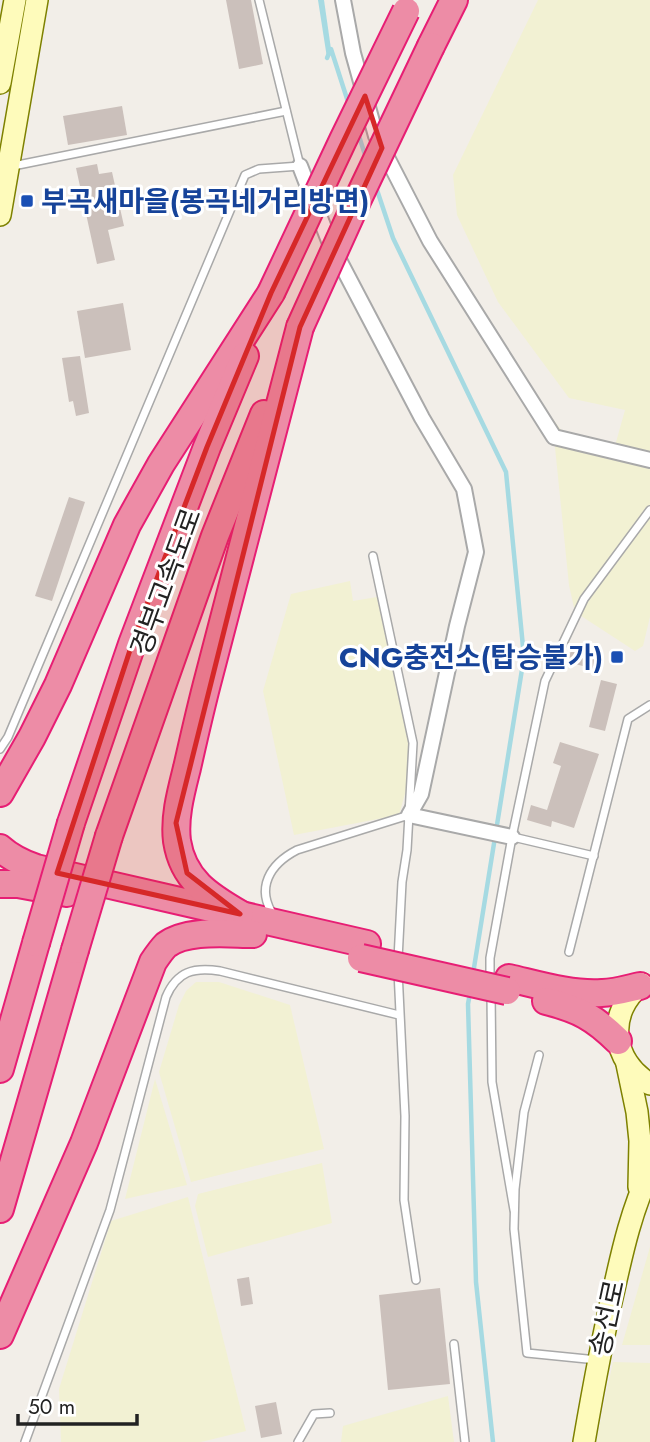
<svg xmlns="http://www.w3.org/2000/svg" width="650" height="1442" viewBox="0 0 650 1442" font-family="Jost,'Noto Sans KR',sans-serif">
<rect width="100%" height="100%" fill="#f2eee8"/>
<!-- farmland -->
<g fill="#f2f1d3">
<path d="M538,0H650V617L643,646L635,651L575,612L569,585L552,418L576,449L611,460L625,410L569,398L498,302L457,215L453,175Z"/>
<path d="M350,581L353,601L377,597L413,765L399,815L294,835L263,691L291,594Z"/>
<path d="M196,982H219L290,1005L324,1149L191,1182L159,1072L179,1005L186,991Z"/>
<path d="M155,1079L187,1185L125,1199Z"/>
<path d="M322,1163L332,1223L208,1257L195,1206L198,1194Z"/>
<path d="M188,1197L246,1431L201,1442H61L59,1389L111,1221Z"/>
<path d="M650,1247V1345H622Z"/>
<path d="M613,1362L650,1363V1442H596Z"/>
<path d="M448,1396L454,1442H341L343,1426Z"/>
</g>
<!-- water -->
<path fill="#a6dae2" d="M318,0H324L331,49L327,58Z"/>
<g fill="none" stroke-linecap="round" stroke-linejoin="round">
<!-- stream -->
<g stroke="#a6dae2" stroke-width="4.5">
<path d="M327,58L331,49L349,105"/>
<path d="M358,133L366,158"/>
<path d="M376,187L393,238L506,472L524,657L473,974"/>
<path d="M470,993L468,1004L476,1282L493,1442"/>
</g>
</g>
<!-- building -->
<g fill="#cbc0bb">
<path d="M226,0H251L263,64L239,69Z"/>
<path d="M122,106L127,135L68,145L63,116Z"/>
<path d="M97,164L99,174L112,172L124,226L108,230L115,260L97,264L76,168Z"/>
<path d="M123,303L131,350L85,358L77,311Z"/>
<path d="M80,356L89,413L76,416L73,401L69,402L62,358Z"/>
<path d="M69,497L85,502L52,601L35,596Z"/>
<path d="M571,650L604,658L601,671L568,662Z"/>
<path d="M601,680L617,684L605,731L589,727Z"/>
<path d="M560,742L599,754L574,828L552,821L551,827L527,820L531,805L547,810L561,766L553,763Z"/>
<path d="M249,1277L253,1304L241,1306L237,1279Z"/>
<path d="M440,1288L450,1384L388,1390L379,1295Z"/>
<path d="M276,1402L282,1434L261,1438L255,1406Z"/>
</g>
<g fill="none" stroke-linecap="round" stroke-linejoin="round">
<!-- lane casing -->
<g stroke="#a9a9a9" stroke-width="10">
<g id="lane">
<path d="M13,166L286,111"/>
<path d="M373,556L413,743L407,850L402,882L398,959"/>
<path d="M0,749L8,737L245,175L259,169L300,166L259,0"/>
<path d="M513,837L594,856"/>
<path d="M274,916C255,888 270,864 297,850L409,815"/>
<path d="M569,952L628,719L650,705"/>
<path d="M398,971L405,1116L404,1200L416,1280"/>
<path d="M490,981V958L512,837L545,681L584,599L650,510"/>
<path d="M491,993L492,1082L514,1210"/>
<path d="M539,1055L524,1112L515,1189L514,1229L527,1353L597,1360"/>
<path d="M454,1344L465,1442"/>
<path d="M25,1442L110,1210L166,997C177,971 194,967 220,971L399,1015"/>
<path d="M298,1442L314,1414L330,1413"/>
</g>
</g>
<!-- street casing -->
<g stroke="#a9a9a9" stroke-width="18">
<g id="street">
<path d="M343,0L353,53L376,136L430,241L554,437L650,460"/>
<path d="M300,166L329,241L422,418L464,489L476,552L457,626L421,794L409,815L512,837"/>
</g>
</g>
<!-- secondary casing -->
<g stroke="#7e8100" stroke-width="24">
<g id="secondary">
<path d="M0,83L15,0"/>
<path d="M0,215L37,0"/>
<path d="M642,984C606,1012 611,1061 650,1084"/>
<path d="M627,1064L637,1112L640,1141L639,1187"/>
<path d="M584,1442C593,1390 602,1340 614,1289C623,1248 632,1209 650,1171"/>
</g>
</g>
<!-- highway casing -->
<g stroke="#e71e74" stroke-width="30">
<g id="highway">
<path d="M431,46L454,0"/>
<path d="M0,793L32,737L58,685L127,525L161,464L271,293"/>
<path d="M71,823L132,644L207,447L245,356"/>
<path d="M109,836L215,536L264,414"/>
<path d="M0,848C11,858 22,863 36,868L367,944"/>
<path d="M0,884H18L67,893"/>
<path d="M240,914C209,896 183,880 177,841C174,817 181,792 187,768C194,737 201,706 209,676C240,559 270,443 300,327"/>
<path d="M509,978C539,985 571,995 602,993C614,993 627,989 640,986"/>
<path d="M546,1001C578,1009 594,1017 618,1041"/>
<path d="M0,1069L36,943"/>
<path d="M0,1209L75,950"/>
<path d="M0,1335L84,1143L153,962C157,956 161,950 166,945C187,929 228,934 253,934"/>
</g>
</g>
<!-- lane -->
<use href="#lane" stroke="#fff" stroke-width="7"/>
<!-- street -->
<use href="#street" stroke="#fff" stroke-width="14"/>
<!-- secondary -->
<use href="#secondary" stroke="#fefbbb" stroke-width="21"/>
<!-- highway -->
<use href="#highway" stroke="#ed8ca6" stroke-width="26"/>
<!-- highway-bridge casing -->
<g stroke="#e71e74" stroke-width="30" stroke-linecap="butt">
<g id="highway-bridge">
<path d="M271,293L343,140L406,11"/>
<path d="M300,327L358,199L431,46"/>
<path d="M36,943L71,823"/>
<path d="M75,950L109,836"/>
<path d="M361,958L507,991"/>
</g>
</g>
<!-- highway-bridge -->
<use href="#highway-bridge" stroke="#ed8ca6" stroke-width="26"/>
</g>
<!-- marked area -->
<path fill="#d62828" fill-opacity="0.2" stroke="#d62828" stroke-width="5" stroke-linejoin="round" d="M365,96L382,148L300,327L176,823L187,873L240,914L57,873L132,644L207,447L271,293Z"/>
<!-- markers -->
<g fill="#1a4fb4" stroke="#fff" stroke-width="2.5">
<rect x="20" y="194" width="14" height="14" rx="3.5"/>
<rect x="610" y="650" width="14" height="14" rx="3.5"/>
</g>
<g text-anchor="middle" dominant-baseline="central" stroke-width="6" stroke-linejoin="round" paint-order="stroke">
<!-- transit labels -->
<g font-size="28" font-weight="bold" fill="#164399" stroke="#fff" text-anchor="start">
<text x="41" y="201">부곡새마을(봉곡네거리방면)</text>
<text x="603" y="657" text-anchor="end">CNG충전소(탑승불가)</text>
</g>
<!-- street labels -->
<g font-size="28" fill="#222" stroke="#fff">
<text transform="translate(166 582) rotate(-70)">경부고속도로</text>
<text transform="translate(607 1318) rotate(-78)">송선로</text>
</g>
</g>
<!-- scale -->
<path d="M18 1414v10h119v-10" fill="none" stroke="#222222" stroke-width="3.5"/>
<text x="28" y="1414" font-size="21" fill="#222222" stroke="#ffffff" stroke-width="5" paint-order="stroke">50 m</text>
</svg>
